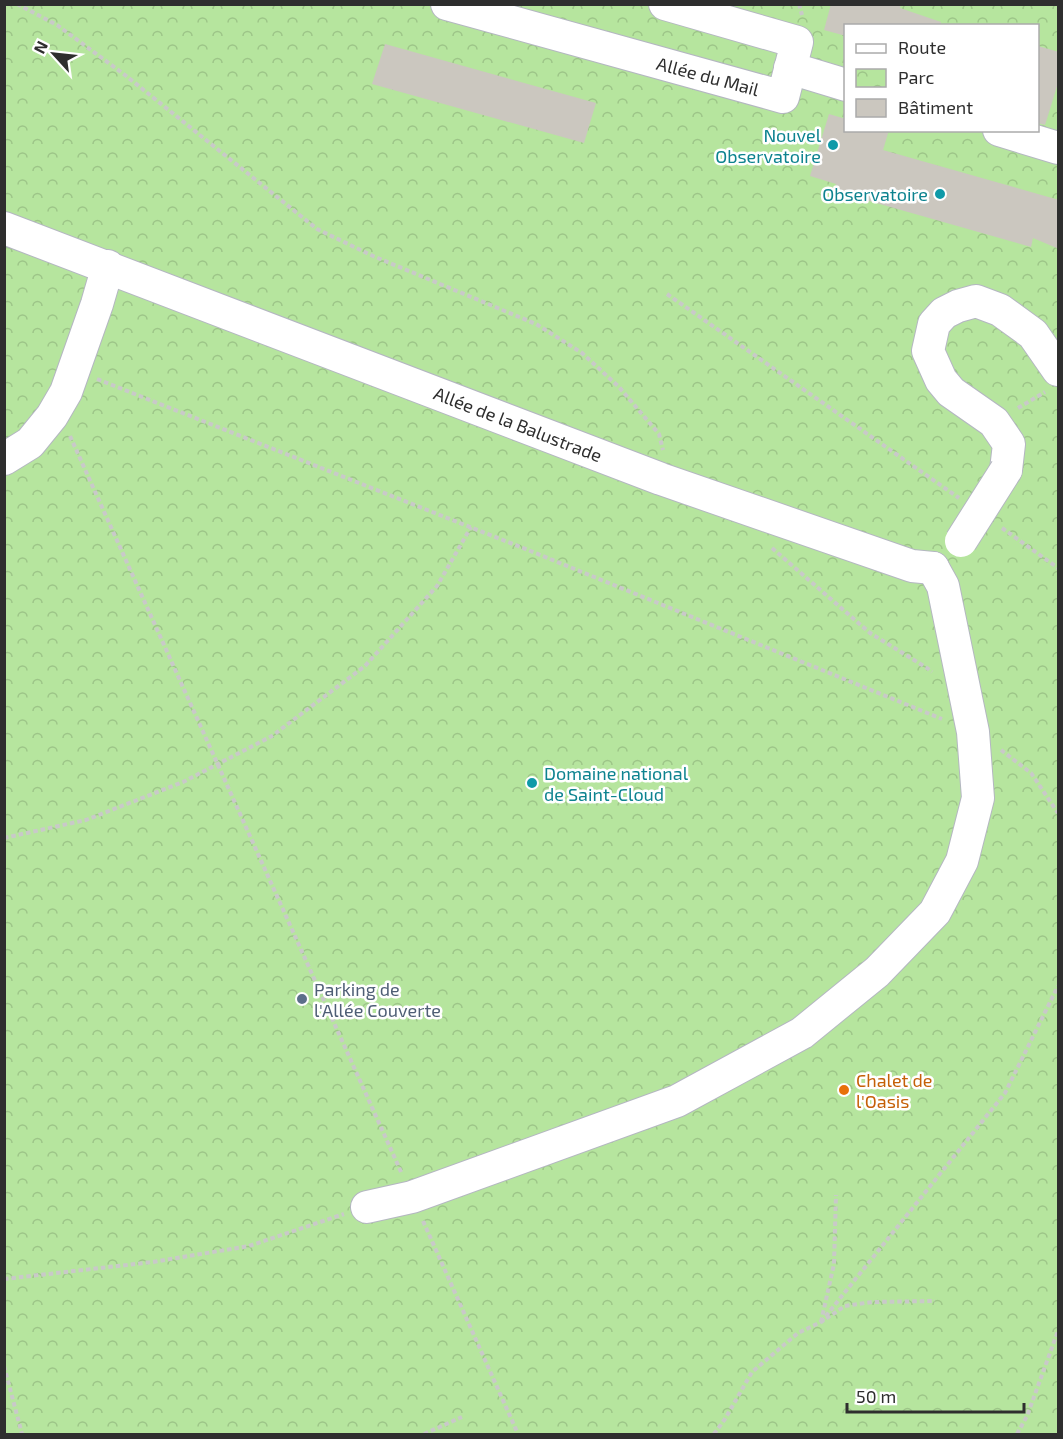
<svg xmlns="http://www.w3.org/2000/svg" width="1063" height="1439" viewBox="0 0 1063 1439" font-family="'Exo 2',sans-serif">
<defs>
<pattern id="park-crowns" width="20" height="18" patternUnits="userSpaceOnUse" patternTransform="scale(1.5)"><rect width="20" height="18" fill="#b6e59e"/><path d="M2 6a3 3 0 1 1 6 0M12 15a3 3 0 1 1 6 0" fill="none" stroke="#9dc588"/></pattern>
</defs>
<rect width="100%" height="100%" fill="#efe9e1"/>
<!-- park -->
<path fill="url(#park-crowns)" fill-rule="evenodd" d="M5,5H1058V1434H5ZM846,26H1038V130H846Z"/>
<!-- building -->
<g fill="#cbc7bf">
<path d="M831,4H901L900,8L941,22L940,26H846V36L824,30Z"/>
<path d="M385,44L596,103L584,143L372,84Z"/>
<path d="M1038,46L1059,52V80L1045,125L1038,123Z"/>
<path d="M829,114L846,119V130H889L883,150L1059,200V249L1033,238L1031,247L834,191L836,184L810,176Z"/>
</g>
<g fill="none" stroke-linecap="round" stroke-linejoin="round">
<!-- minor casing -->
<g stroke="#b4b7c1" stroke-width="34">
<g id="minor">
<path d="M447,4L783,97L797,42L665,4"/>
<path d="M790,68L846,85"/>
<path d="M999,130L1058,148"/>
<path d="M4,228L661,479L912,566L933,568"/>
<path d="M4,459L30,443L52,416L66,392L97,304L108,266"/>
<path d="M1006,470L1009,444L994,422L951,392L941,380L928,351L934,324L944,313L958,306L976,301L1000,310L1033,334L1058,370"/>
<path d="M367,1207L412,1197L677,1101L802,1033L877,972L935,912L962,861L978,798L973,732L943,586L933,568"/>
</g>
</g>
<!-- path -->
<g stroke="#c9c9c9" stroke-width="4" stroke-dasharray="4.5 3" stroke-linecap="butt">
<path d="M17,4L57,25L125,75L317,229L373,256L536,324L582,353L619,387L659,434L663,450"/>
<path d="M799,4L802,15"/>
<path d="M667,294L959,498"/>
<path d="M97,379L528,550L942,719"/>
<path d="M1018,408L1045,392"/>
<path d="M70,436L402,1174"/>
<path d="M1002,528L1058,568"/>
<path d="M772,548L870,633L927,668L932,672"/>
<path d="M1001,750L1031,773L1058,813"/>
<path d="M4,838L86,820L183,782L272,736L365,666L437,586L471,527"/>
<path d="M423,1221L518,1434"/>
<path d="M4,1279L153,1262L249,1246L344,1214"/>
<path d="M821,1322L1005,1093L1058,986"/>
<path d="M821,1322L834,1264L836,1195"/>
<path d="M4,1366L22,1434"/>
<path d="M424,1434L462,1417"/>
<path d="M714,1434L725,1419L752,1372L798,1333L821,1322L845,1306L872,1302L935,1301"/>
<path d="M1017,1434L1027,1416L1058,1331"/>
</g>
<!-- minor -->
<use href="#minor" stroke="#fff" stroke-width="32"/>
<!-- minor-bridge casing -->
<g stroke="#b4b7c1" stroke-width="34" stroke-linecap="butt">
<path id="minor-bridge" d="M961,541L1006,470"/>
</g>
<!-- minor-bridge -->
<use href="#minor-bridge" stroke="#fff" stroke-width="32"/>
</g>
<!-- markers -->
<g fill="#0f9aa8" stroke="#fff" stroke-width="2">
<circle cx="833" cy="145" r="6"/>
<circle cx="940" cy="194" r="6"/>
<circle cx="532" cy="783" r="6"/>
</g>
<circle fill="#5c6f8a" stroke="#fff" stroke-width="2" cx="302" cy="999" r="6"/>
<circle fill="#e8710a" stroke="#fff" stroke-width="2" cx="844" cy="1090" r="6"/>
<g text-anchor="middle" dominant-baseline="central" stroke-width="5" stroke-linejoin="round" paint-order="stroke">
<!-- street labels -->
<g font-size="18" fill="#2e2e2e" stroke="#fff">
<text transform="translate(708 76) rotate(15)">Allée du Mail</text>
<text transform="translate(518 424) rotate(21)">Allée de la Balustrade</text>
</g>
<!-- culture labels -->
<g font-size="18" fill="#0d838f" stroke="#fff" text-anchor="end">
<text x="821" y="135">Nouvel<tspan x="821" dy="21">Observatoire</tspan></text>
<text x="928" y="194">Observatoire</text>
<text x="544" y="773" text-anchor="start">Domaine national<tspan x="544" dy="21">de Saint-Cloud</tspan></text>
</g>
<!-- service labels -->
<g font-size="18" fill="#4e5e75" stroke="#fff" text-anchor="start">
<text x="314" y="989">Parking de<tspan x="314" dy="21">l'Allée Couverte</tspan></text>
</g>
<!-- food labels -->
<g font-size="18" fill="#c56008" stroke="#fff" text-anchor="start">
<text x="856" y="1080">Chalet de<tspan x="856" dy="21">l'Oasis</tspan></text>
</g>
</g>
<!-- border -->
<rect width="1063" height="1439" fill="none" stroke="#2e2e2e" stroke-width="12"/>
<!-- legend -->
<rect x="844" y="24" width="195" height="108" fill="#ffffff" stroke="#ababab" stroke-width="1.5"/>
<rect x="856" y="44" width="30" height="9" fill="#ffffff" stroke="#ababab" stroke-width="1.5"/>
<text x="898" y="54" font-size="18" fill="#2e2e2e">Route</text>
<rect x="856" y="69" width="30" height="18" fill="url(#park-crowns)" stroke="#ababab" stroke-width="1.5"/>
<text x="898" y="84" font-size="18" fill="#2e2e2e">Parc</text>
<rect x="856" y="99" width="30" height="18" fill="#cbc7bf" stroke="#ababab" stroke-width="1.5"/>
<text x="898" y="114" font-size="18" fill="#2e2e2e">Bâtiment</text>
<!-- north arrow -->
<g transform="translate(54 54) rotate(297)" stroke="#ffffff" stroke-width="4.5" paint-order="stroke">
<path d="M0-4.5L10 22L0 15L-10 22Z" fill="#2e2e2e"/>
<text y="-9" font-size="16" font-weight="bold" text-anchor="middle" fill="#2e2e2e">N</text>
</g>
<!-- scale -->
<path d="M847 1403v9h177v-9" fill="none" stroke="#2e2e2e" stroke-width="3"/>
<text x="856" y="1403" font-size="18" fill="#2e2e2e" stroke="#ffffff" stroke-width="4.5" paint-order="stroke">50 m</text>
</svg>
